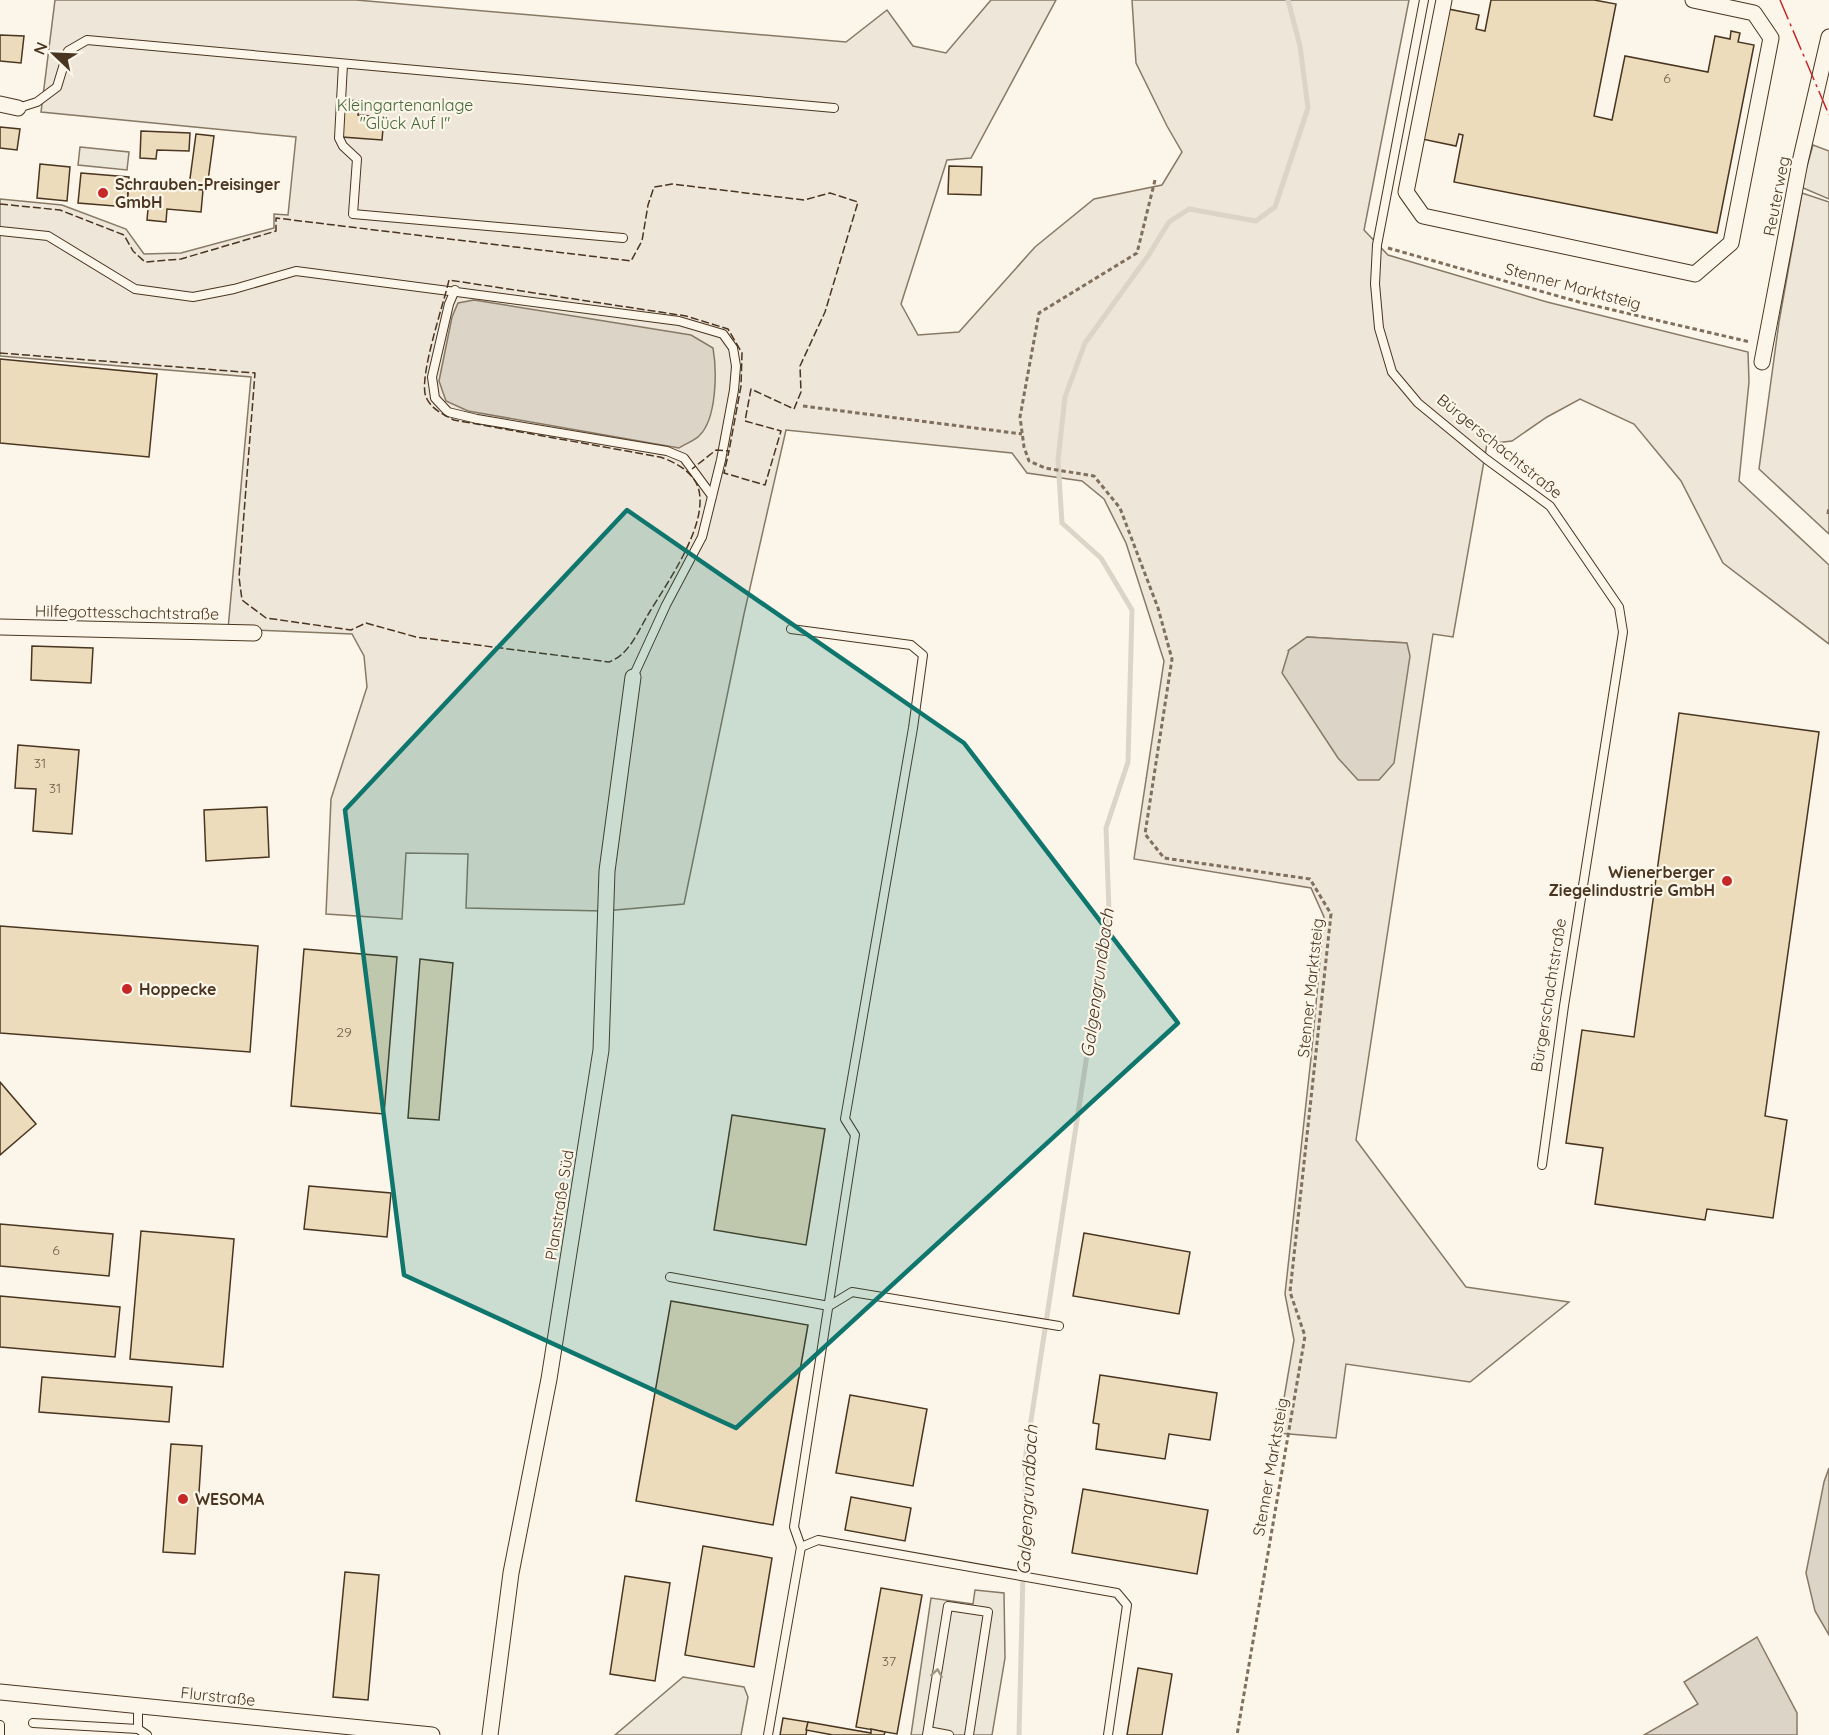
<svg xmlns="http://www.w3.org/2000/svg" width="1829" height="1735" viewBox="0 0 1829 1735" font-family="Quicksand,sans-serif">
<rect width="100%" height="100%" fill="#fbf6e9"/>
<!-- green -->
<g fill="#ede6d9" stroke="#887966" stroke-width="1.5" fill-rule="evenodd">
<path d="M55,0H356L846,42L887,10L913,46L946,53L991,0H1056L971,158L947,160L901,304L918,335L959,332L1035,247L1094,199L1162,185L1182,152L1167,126L1136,63L1132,0H1409L1364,230L1388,255L1547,302L1748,352L1749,382L1739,481L1829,565V644L1723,563L1681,481L1634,424L1580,399L1547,417L1512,441L1487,444L1453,637L1433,634L1356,1140L1466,1287L1569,1302L1470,1382L1346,1364L1336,1438L1278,1433L1294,1340L1285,1294L1311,1058L1324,917L1311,888L1134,859L1164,661L1126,543L1104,499L1082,481L1027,473L1012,453L786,430L744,614L684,904L604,911L466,908L468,854L406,853L402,919L326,914L331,799L367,687L364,656L352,634L228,629L251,377L0,356V199L62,205L126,229L144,254L181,253L274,228V214L288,215L296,137L41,112ZM1307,637L1407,643L1289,650Z"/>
<path d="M1802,193L1829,202V534L1759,469L1779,322Z"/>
</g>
<!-- parking -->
<g fill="#ede7d9" stroke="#887966" stroke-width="1.5">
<path d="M1813,145L1829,151V199L1801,187Z"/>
<path d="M80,147L129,152L127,170L78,165Z"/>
<path d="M975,1590L1004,1593L1005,1658L992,1735H911L931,1598L973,1604Z"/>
<path d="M683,1677L744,1687L748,1697L741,1735H615Z"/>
</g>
<!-- water -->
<g fill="#dcd4c6" stroke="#887966" stroke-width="1.5">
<path d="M474,300L691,335L713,348C717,371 717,419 699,436C694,441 685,444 679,448L468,411L446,401L439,381L452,317L458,303Z"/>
<path d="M1307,637L1407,643L1410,656L1394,763L1379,780H1358L1338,758L1282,673L1289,650Z"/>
<path d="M1829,1468V1635L1815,1611L1806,1573L1824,1482Z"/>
<path d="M1757,1637L1797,1713V1735H1644L1698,1704L1684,1682Z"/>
</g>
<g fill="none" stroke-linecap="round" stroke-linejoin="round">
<!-- stream -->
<path stroke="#dcd4c6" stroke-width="5" d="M1019,1735L1026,1453L1109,911L1106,828L1128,762L1132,610L1101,558L1062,523L1058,460L1065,397L1085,343L1148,256L1169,222L1189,209L1256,221L1275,207L1308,108L1300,46L1288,0"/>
</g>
<!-- building -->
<g fill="#ecdcbc" stroke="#4a3520" stroke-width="1.5">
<path d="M1491,0H1594L1616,4L1594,116L1612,120L1625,56L1708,72L1715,36L1730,39L1731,31L1740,33L1738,42L1754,45L1717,233L1454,182L1463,135L1459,134L1456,146L1422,139L1448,9L1479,15L1476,29L1485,31Z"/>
<path d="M0,35L24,36L21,63L0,61Z"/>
<path d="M345,100L359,101L358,115L384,117L382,140L342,137Z"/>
<path d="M0,127L20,129L17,150L0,148Z"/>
<path d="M141,131L190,133L189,151L157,150L156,159L140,158Z"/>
<path d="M196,134L214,136L207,188L189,186Z"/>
<path d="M40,164L70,167L67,201L37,198Z"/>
<path d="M949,166L982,167L981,195L948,194Z"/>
<path d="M81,173L129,177L127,207L78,203Z"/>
<path d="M129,183L203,190L201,212L167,209L166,222L147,220L148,209L127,207Z"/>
<path d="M0,359L157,374L149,457L0,443Z"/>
<path d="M32,646L93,648L91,683L31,680Z"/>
<path d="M1679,713L1819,732L1765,1116L1787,1120L1773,1218L1707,1209L1705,1220L1595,1204L1603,1148L1566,1143L1582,1030L1634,1037Z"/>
<path d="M18,745L79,750L72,834L33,831L36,789L15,788Z"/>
<path d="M267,807L269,857L206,861L204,810Z"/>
<path d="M0,926L258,946L250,1052L0,1033Z"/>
<path d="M304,949L397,957L384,1114L291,1106Z"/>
<path d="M420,959L453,963L439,1120L408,1118Z"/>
<path d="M0,1082L36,1124L0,1155Z"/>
<path d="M732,1115L825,1129L806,1245L714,1230Z"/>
<path d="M309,1186L391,1193L387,1237L304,1229Z"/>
<path d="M0,1224L113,1234L109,1276L0,1266Z"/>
<path d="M141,1231L234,1239L223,1367L130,1359Z"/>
<path d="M1084,1233L1190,1252L1179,1314L1073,1296Z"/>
<path d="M0,1296L120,1307L115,1357L0,1347Z"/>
<path d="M671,1301L808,1325L773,1525L636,1501Z"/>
<path d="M1100,1375L1217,1393L1210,1440L1169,1434L1165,1459L1096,1449L1099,1424L1093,1423Z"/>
<path d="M42,1377L172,1387L169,1422L39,1412Z"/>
<path d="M850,1395L927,1409L913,1486L836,1473Z"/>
<path d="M171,1444L202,1446L195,1554L163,1552Z"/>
<path d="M1083,1489L1208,1510L1197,1574L1072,1553Z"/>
<path d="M851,1497L911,1508L905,1541L845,1530Z"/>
<path d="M703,1546L772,1558L754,1667L685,1655Z"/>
<path d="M345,1572L379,1575L368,1700L333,1697Z"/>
<path d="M625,1576L670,1583L655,1681L610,1674Z"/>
<path d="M881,1588L922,1595L897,1734L856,1727Z"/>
<path d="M1138,1668L1172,1674L1162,1735H1127Z"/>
<path d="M783,1718L808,1722L806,1735H780Z"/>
<path d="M808,1722L871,1733V1729L885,1732L884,1735H833L806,1730Z"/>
</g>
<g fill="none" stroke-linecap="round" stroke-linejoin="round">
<!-- service casing -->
<g stroke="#4a3520" stroke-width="10">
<g id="service">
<path d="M1424,0L1377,245L1375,284L1379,328L1392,372L1418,403L1486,459L1550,506L1619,607L1623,632L1564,1006L1542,1165"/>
<path d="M343,64L339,138L343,146L357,159L353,214L623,238"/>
<path d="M18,108L37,102L57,87L68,51L87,40L834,108"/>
<path d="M0,231L48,236L135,289L193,297L234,289L296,271L679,321L723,334L733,348L736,366L734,390L721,460L702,537L666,605L633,677"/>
<path d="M455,290L449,304L432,377L435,398L448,412L477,419L667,451L684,458L712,496"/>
<path d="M670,1277L829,1306L852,1292L1059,1326"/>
<path d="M801,1547L818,1540L1117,1593L1127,1605L1108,1735"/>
<path d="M138,1706V1729L147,1735"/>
<path d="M33,1723L138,1729"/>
<path d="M0,1725V1735"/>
<path d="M928,1731L949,1735"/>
<path d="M768,1735L801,1547L794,1527L855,1135L845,1119L913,728L923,655L911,645L791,629"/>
<path d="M927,1735L948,1606L988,1612L969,1735"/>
</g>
</g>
<!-- minor casing -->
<g stroke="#4a3520" stroke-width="17">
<g id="minor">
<path d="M1444,0L1406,192L1423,216L1695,274L1731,243L1771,38L1754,13L1693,0"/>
<path d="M0,104L18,108"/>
<path d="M1762,362L1800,162L1829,37"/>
<path d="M0,627L254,633"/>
<path d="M0,1692L432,1735"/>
<path d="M490,1735L511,1573L549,1379L601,1050L607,871L633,677"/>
</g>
</g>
<!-- path -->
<g stroke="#7f6f5c" stroke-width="3" stroke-dasharray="4.5 3" stroke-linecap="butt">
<path d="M1155,180L1137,253L1039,313L1020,417L1024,447L1029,461L1045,468L1094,476L1120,508L1158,608L1172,659L1145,834L1164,858L1310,879L1331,914L1290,1292L1305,1336L1237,1735"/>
<path d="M1388,248L1579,302L1750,342"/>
<path d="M803,406L1022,434"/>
<path d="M1828,514L1829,507"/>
</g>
<!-- service -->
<use href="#service" stroke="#fbf6e9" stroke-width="8"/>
<!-- minor -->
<use href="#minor" stroke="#fbf6e9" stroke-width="15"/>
<!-- fence -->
<g stroke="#4a3520" stroke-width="1.5" stroke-dasharray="8 3" stroke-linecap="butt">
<path d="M0,204L60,210L124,235L133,251L145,262L181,259L276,231V218L631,261L642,241L648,205L654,187L672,184L804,200L830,193L858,202L825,312L800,366L801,392L794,409L751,389L745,421L781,431L765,485L724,473L729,451L716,450L692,469"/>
<path d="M0,353L255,373L239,577L242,600L266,618L351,630L366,623L416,637L609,662C613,660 618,658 621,655C633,645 641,626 649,613C667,583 710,523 698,487C692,471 675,462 660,457L454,420C444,415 431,409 426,397C418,378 444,303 449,280L686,316L728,329L742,353L741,386L729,451"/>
</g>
<!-- power -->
<path stroke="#c62828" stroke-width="1.5" stroke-dasharray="21 4.5 3 4.5" stroke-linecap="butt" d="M1780,0L1829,115"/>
</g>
<!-- one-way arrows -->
<defs><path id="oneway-chevron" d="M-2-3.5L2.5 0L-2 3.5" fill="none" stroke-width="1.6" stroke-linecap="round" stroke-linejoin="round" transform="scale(1.5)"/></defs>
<use stroke="#a29684" href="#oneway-chevron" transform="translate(937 1673) rotate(-81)"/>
<!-- marked area -->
<path fill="#0f766e" fill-opacity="0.2" stroke="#0f766e" stroke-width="4.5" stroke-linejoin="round" d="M627,510L964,743L1178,1023L736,1428L404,1275L345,810Z"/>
<!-- markers -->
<g fill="#c62828" stroke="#fbf6e9" stroke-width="2">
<circle cx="103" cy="193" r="6"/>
<circle cx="1727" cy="881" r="6"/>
<circle cx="127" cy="989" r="6"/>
<circle cx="183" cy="1499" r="6"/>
</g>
<g text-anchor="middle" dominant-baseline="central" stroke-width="4.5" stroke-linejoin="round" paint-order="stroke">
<!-- number labels -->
<g font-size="14" fill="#725f47">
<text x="1667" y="78">6</text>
<text x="40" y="763">31</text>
<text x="55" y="788">31</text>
<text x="344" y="1032">29</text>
<text x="56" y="1250">6</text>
<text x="889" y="1661">37</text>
</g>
<!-- park labels -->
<g font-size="16" fill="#436837" stroke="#fbf6e9">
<text x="405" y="105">Kleingartenanlage<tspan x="405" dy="18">"Glück Auf I"</tspan></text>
</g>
<!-- poi labels -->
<g font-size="16" font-weight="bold" fill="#4a3520" stroke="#fbf6e9" text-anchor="start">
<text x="115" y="184">Schrauben-Preisinger<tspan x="115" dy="18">GmbH</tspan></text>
<text x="1715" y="872" text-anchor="end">Wienerberger<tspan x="1715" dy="18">Ziegelindustrie GmbH</tspan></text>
<text x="139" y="989">Hoppecke</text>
<text x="195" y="1499">WESOMA</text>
</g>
<!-- street labels -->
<g font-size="16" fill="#4a3520" stroke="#fbf6e9">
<text transform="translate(1776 196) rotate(-79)">Reuterweg</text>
<text transform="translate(1573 286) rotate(15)">Stenner Marktsteig</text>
<text transform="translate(1500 446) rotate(39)">Bürgerschachtstraße</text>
<text transform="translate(127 612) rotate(1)">Hilfegottesschachtstraße</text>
<text transform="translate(1310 988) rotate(-84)">Stenner Marktsteig</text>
<text transform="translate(1548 995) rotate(-81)">Bürgerschachtstraße</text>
<text transform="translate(559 1205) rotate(-81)">Planstraße Süd</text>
<text transform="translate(1270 1467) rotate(-80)">Stenner Marktsteig</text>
<text transform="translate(218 1696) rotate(6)">Flurstraße</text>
</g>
<!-- water labels -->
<g font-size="18" font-style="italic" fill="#4a3520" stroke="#fbf6e9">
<text transform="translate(1097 983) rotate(-82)">Galgengrundbach</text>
<text transform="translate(1027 1500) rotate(-87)">Galgengrundbach</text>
</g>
</g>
<!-- north arrow -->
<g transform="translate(54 54) rotate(293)" stroke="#fbf6e9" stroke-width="4.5" paint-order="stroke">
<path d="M0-4.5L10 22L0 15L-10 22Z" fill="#4a3520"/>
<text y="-9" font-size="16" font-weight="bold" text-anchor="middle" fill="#4a3520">N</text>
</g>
</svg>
